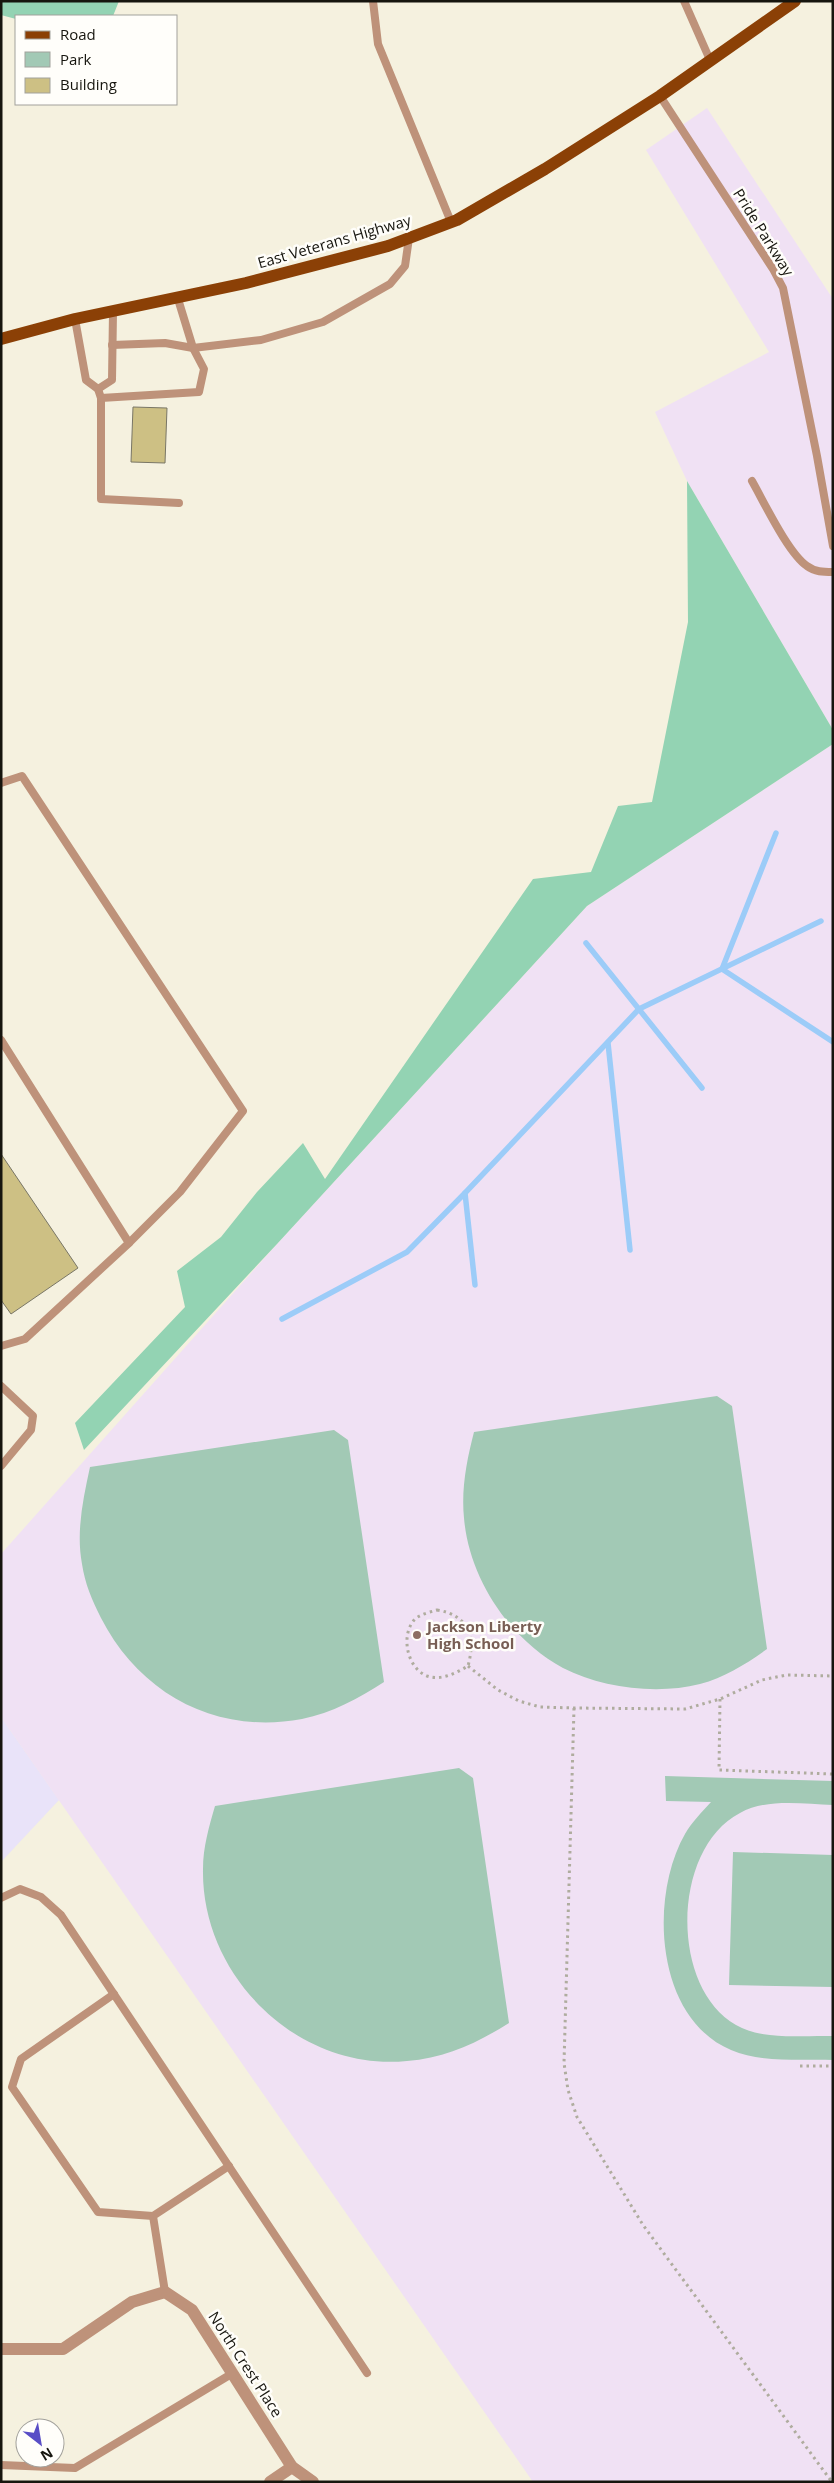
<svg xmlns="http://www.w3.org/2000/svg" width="834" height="2483" viewBox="0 0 834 2483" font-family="'Open Sans',sans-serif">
<rect width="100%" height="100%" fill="#f5f1df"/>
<!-- commercial -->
<path fill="#e9e3f9" d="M1,1717L59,1800L1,1862Z"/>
<!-- education -->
<g fill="#f0e1f4">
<path d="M707,108L833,299V730L687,481L655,412L769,352L646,150Z"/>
<path d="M833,744V2482H533L1,1717V1554L277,1244L587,906Z"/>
</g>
<!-- green -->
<g fill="#a2c9b5">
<path d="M717,1396L732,1406L767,1649C746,1664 725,1677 700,1684C657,1695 602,1688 563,1668C509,1639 469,1578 464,1518C461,1489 467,1459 474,1432Z"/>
<path d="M334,1430L348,1440L384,1682C359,1698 332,1713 302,1719C216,1735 140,1694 101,1618C92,1600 85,1584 82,1564C76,1532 83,1499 90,1467Z"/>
<path d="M459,1768L473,1778L509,2023C477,2043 446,2058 407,2061C299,2072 201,1977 203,1869C203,1847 209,1827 215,1806Z"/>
<path d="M665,1776L833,1781V1805C803,1804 767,1798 740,1813C672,1848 669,1987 736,2025C763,2041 803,2035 833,2036V2060C800,2059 762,2063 731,2050C655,2018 649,1897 685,1834C692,1822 702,1812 711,1802L666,1801Z"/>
<path d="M733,1852L833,1855V1987L729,1985Z"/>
</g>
<!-- forest -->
<g fill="#93d3b3">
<path d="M1,1H119L113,16H16V19L1,15Z"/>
<path d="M687,481L833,730V744L587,906L277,1244L84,1450L75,1423L185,1307L177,1271L221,1237L257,1192L303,1143L325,1179L533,879L591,872L618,806L652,802L688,622Z"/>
</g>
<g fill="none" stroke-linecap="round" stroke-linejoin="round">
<!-- stream -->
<g stroke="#9cccf8" stroke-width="5.5">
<path d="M776,833L722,969L833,1042"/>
<path d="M586,943L702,1088"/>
<path d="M608,1043L630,1250"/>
<path d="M465,1193L475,1285"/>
<path d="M282,1319L407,1252L465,1193L639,1009L821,921"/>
</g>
</g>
<!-- building -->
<g fill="#cdc084" stroke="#797666">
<path d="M133,407L167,408L165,463L131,462Z"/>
<path d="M1,1154L78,1268L11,1314L1,1300Z"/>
</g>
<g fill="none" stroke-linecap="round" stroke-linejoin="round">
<!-- path -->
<g stroke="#afac9e" stroke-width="3" stroke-dasharray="2.5 4" stroke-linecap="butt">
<path d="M437,1610C469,1615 476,1637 468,1666C456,1673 441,1681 427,1676C407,1668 400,1635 415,1619C421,1614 430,1612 437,1610Z"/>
<path d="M468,1666L498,1690L519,1701L540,1707L574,1708L685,1709L720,1699L762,1680L786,1675L833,1676"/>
<path d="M720,1699L719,1770L833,1774"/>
<path d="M574,1708L564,2063L568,2090L577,2117L643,2225L832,2482"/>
<path d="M800,2066H833"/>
</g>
<!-- service -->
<g stroke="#be927a" stroke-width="8">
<path d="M373,1L378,44L451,222"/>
<path d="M684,1L710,60"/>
<path d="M660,96L773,269L783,288L817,456L833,546"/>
<path d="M75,319L86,380L98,389L101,398V499L179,503"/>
<path d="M112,345L165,343L193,348L261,340L323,322L390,284L405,266L409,238"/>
<path d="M98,389L112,380L113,312"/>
<path d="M101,398L199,392L204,369L193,348L178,299"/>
<path d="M752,481C764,502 788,553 807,566C815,572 823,572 833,572"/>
<path d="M1,783L22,776L243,1111L180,1192L129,1243"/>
<path d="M1,1040L129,1243L25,1339L1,1346"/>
<path d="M1,1386L33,1416L31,1430L1,1466"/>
<path d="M1,1898L20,1889L41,1897L61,1915L367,2373"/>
<path d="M114,1994L21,2059L12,2087L98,2212L153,2216"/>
<path d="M165,2292L153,2216L229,2166"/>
<path d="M1,2465L75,2468L233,2373"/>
</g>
<!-- minor -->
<g stroke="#be927a" stroke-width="12">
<path d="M1,2349H63L132,2302L165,2292L192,2310L292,2467L313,2482"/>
<path d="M270,2482L292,2467"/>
</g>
<!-- primary -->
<path stroke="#8b4006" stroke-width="12" d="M1,339L75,319L246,283L388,246L457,220L545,169L660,96L795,1"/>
</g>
<!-- markers -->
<circle fill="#8d6e63" stroke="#fffefa" stroke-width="2" cx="417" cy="1635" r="5"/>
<g text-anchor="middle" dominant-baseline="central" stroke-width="5" stroke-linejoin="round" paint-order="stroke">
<!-- street labels -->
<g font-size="15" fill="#16150e" stroke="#fffefa">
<text transform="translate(764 232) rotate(58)">Pride Parkway</text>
<text transform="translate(334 241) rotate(-16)">East Veterans Highway</text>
<text transform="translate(246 2364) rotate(57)">North Crest Place</text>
</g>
<!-- education labels -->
<g font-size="15" font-weight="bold" fill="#785e54" stroke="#fffefa" text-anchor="start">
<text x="427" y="1626">Jackson Liberty<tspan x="427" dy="17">High School</tspan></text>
</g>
</g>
<!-- border -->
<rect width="834" height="2483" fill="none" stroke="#16150e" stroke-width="5"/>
<!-- legend -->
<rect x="15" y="15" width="162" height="90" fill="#fffefa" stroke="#a2a19c"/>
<rect x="25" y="31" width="25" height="8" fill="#8b4006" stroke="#a2a19c"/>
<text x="60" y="40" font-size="15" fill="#16150e">Road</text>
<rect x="25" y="52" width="25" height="15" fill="#a2c9b5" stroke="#a2a19c"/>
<text x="60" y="65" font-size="15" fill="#16150e">Park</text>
<rect x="25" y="78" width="25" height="15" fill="#cdc084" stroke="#a2a19c"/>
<text x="60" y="90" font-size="15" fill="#16150e">Building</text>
<!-- north arrow -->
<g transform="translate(40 2443) rotate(149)"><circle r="24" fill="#fffefa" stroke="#a2a19c"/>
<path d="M0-4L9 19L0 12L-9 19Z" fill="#594ec6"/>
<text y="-8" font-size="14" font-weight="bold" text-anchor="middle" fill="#16150e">N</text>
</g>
</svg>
